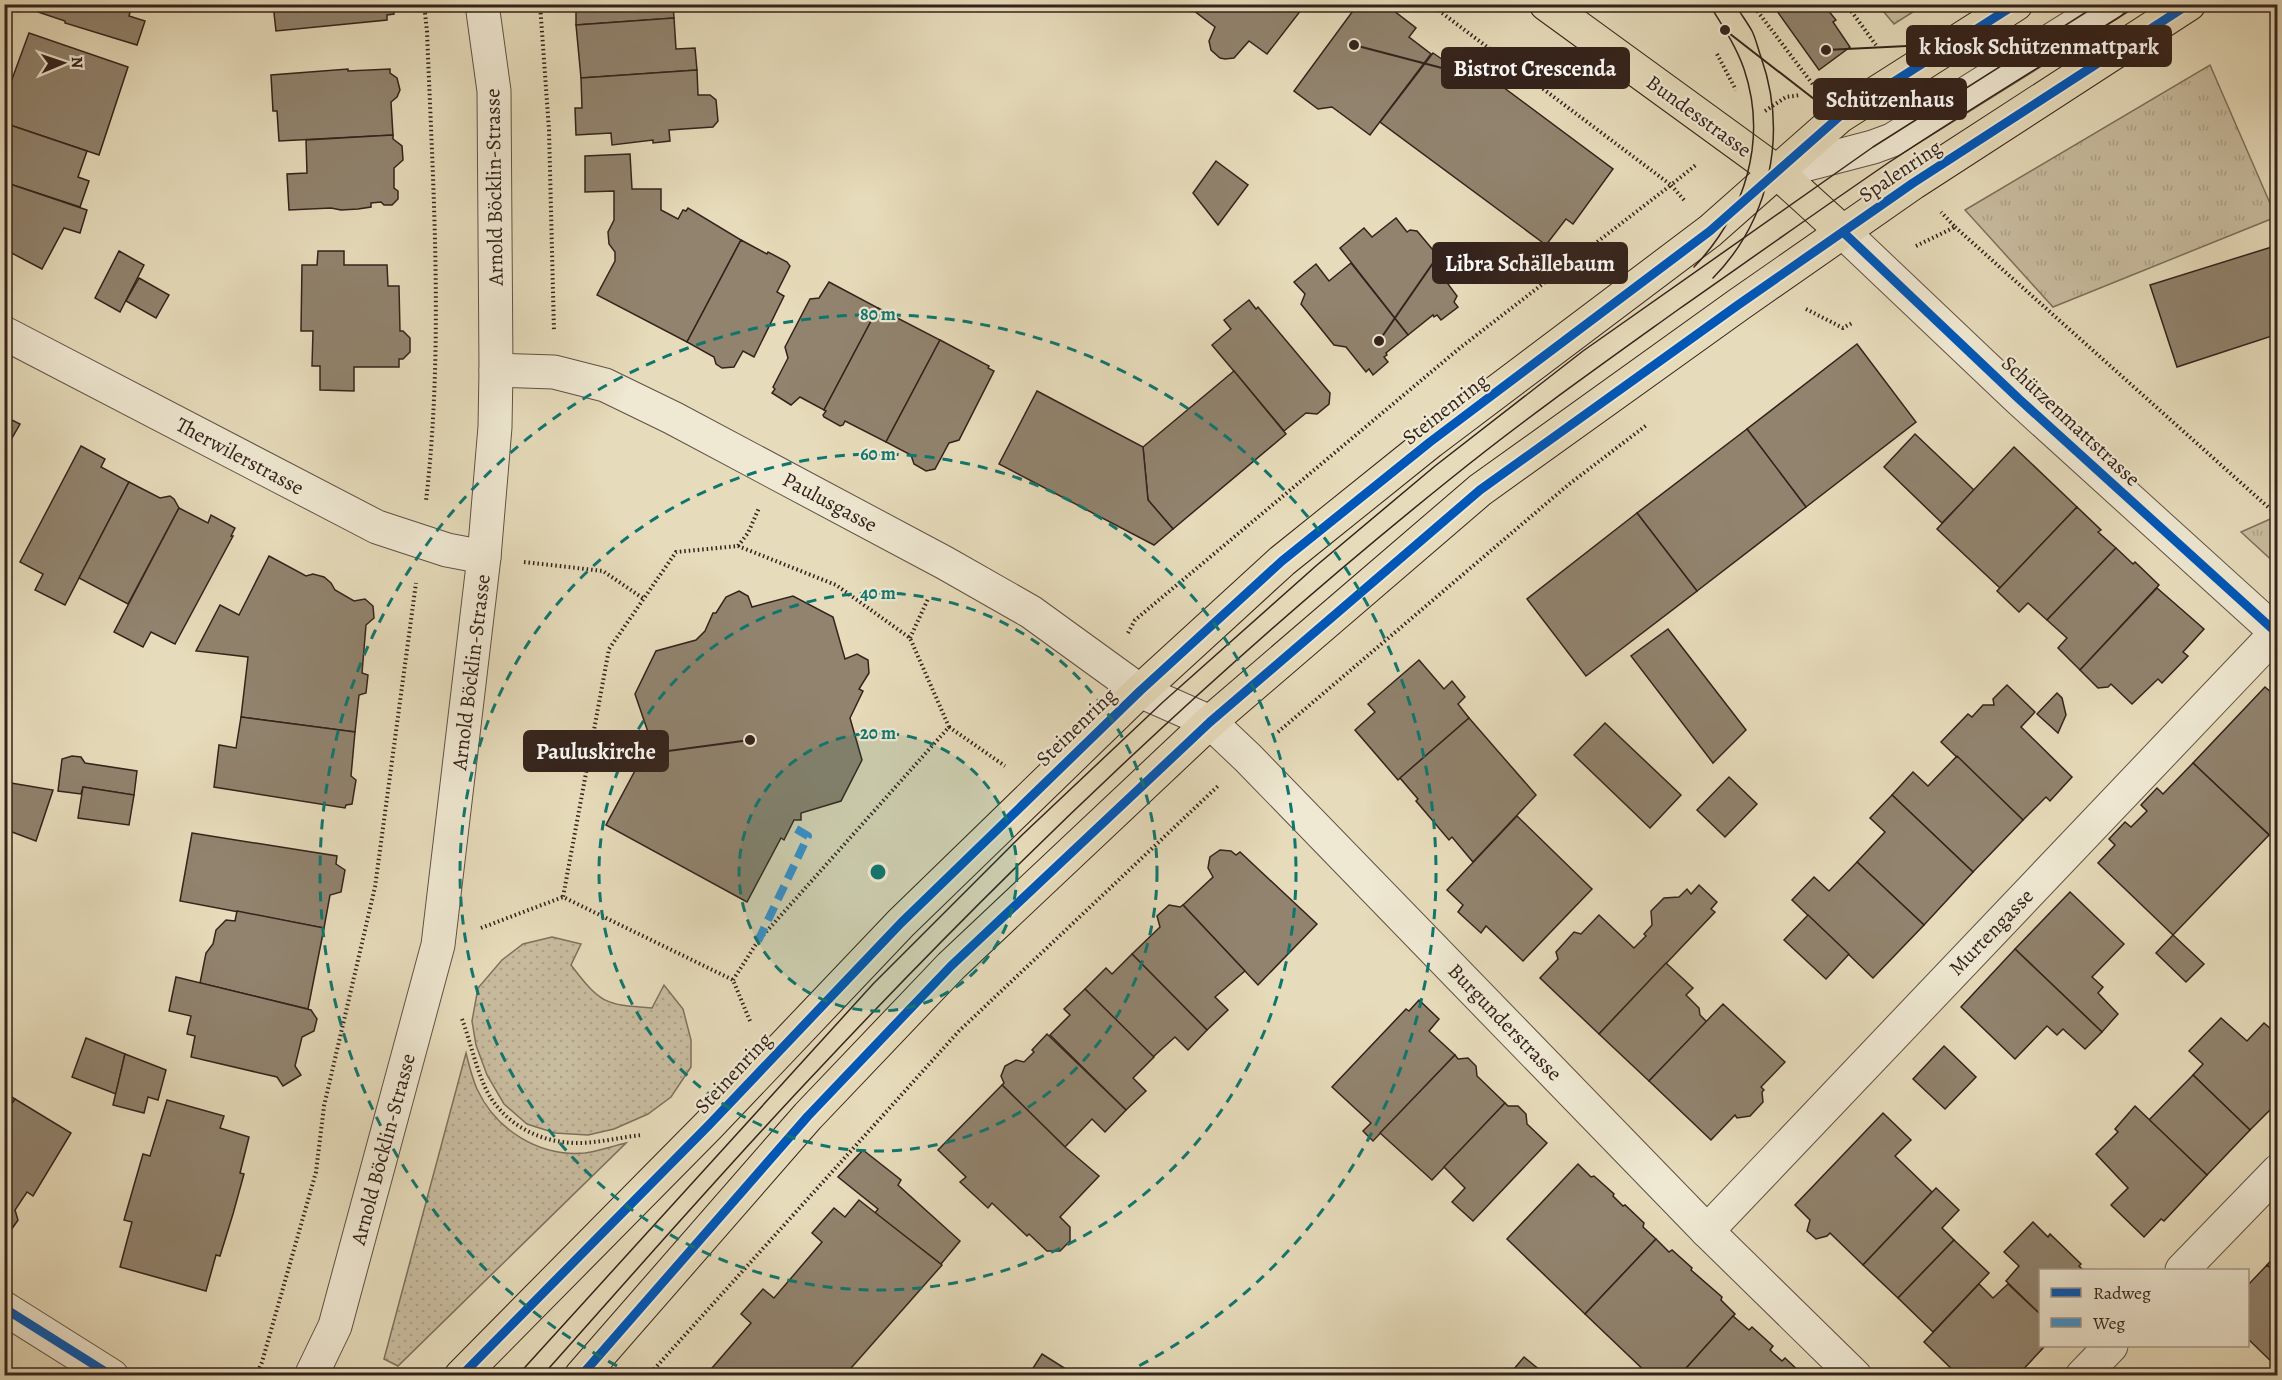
<svg xmlns="http://www.w3.org/2000/svg" width="2282" height="1380" viewBox="0 0 2282 1380" font-family="Alegreya,serif">
<defs>
<pattern id="grass-dots" width="8" height="8" patternUnits="userSpaceOnUse" patternTransform="scale(1.5)"><rect width="8" height="8" fill="#c8bc9f"/><path d="M2 2h.1M6 6h.1" fill="none" stroke="#aca188" stroke-width="1.8" stroke-linecap="round"/></pattern>
<pattern id="park-tufts" width="24" height="20" patternUnits="userSpaceOnUse" patternTransform="scale(1.5)"><rect width="24" height="20" fill="#c8bc9f"/><path d="M3 7l-1-3M5 7V3M7 7l1-3M15 17l-1-3M17 17v-4M19 17l1-3" fill="none" stroke="#aca188"/></pattern>
</defs>
<rect width="100%" height="100%" fill="#e6dbba"/>
<filter id="stains"><feTurbulence type="fractalNoise" baseFrequency=".00333" numOctaves="4"/><feColorMatrix values="0 0 0 0 .2 0 0 0 0 .09 0 0 0 0 .02 0 0 0 .5 -.17"/></filter>
<radialGradient id="worn" r=".72"><stop offset=".6" stop-color="#630" stop-opacity="0"/><stop offset="1" stop-color="#630" stop-opacity=".3"/></radialGradient>
<!-- grass -->
<g fill="url(#grass-dots)" stroke="#7e705e" stroke-width="1.5">
<path d="M552,937L581,944L571,965C600,1003 604,1005 652,1008L664,985L683,1009L691,1040V1067L671,1097L648,1114L614,1129L588,1135L555,1133L527,1124L504,1104L487,1075L476,1045L472,1021L478,988L502,960L523,944Z"/>
<path d="M466,1053C469,1065 472,1078 477,1089C496,1130 539,1157 585,1153C598,1151 613,1146 626,1143L398,1366L384,1359Z"/>
</g>
<!-- park -->
<g fill="url(#park-tufts)" stroke="#7e705e" stroke-width="1.5">
<path d="M1878,5H1924L1894,24Z"/>
<path d="M2210,65L2276,217L2053,307L1965,210Z"/>
<path d="M2277,516V565L2241,532Z"/>
</g>
<!-- building -->
<g fill="#91836e" stroke="#34231c" stroke-width="1.5">
<path d="M32,4H132L129,16L145,21L137,45L65,23V21L38,12L39,8Z"/>
<path d="M273,4H393L394,14L387,15V20L276,31Z"/>
<path d="M576,4H673L674,18L576,25Z"/>
<path d="M1197,4H1305V5L1267,54L1249,41L1234,58L1225,59L1220,58L1211,50L1209,41L1215,27L1193,10Z"/>
<path d="M1358,4H1385L1416,28L1409,37L1431,54L1370,135L1332,107L1318,109L1294,91Z"/>
<path d="M1772,4H1823L1836,20L1833,22L1850,47L1819,70Z"/>
<path d="M674,18L676,49L695,48L697,70L581,78L576,25Z"/>
<path d="M29,33L128,67L99,155L4,123V101Z"/>
<path d="M1433,53L1452,66L1460,55L1613,169L1573,224L1566,219L1546,245L1380,122Z"/>
<path d="M348,69V71L390,69V73L397,78L400,90L397,97L391,102L393,135L279,141L277,111H273L271,75Z"/>
<path d="M697,70L698,95H710L716,100L718,121L713,127L669,130L670,141L653,143V140L612,145L611,133L576,135L575,108H582L581,78Z"/>
<path d="M4,123L87,151L78,177L89,181L80,207L4,182Z"/>
<path d="M393,135V139L402,146L403,160L394,168V188L398,191V199L392,205H384L381,202L371,203V207L358,209L341,210L331,208L289,210L287,174L307,173L306,140Z"/>
<path d="M630,154L632,189H661V210L678,219L683,210L686,211L688,208L741,240L687,342L597,295L615,261V252L609,244L608,232L614,220V191L585,192V156Z"/>
<path d="M1216,161L1248,185L1218,225L1193,193Z"/>
<path d="M4,182L87,210L80,233L64,228L42,269L4,249Z"/>
<path d="M1396,218L1407,232L1410,230L1417,231L1438,256L1444,251L1459,269L1445,280L1457,296L1454,302L1458,307L1441,320L1437,315L1434,317L1433,315L1408,335L1340,248L1364,228L1372,237Z"/>
<path d="M741,240L767,254L768,252L787,262L790,266L777,292L784,296L754,357L743,351L734,367L722,368L716,364L714,357L687,342Z"/>
<path d="M2278,245V334L2177,367L2150,285Z"/>
<path d="M119,251L144,265L120,312L95,298Z"/>
<path d="M318,251H344V265H387L388,286H399L400,331H403L410,338V352L403,359H399V367H354V391L320,390V366H312L313,331H301L302,265H317Z"/>
<path d="M1351,263L1408,335L1386,353L1387,355L1384,357L1388,362L1373,375L1369,369L1366,372L1346,347L1334,345L1301,304L1305,294L1294,282L1316,264L1329,281Z"/>
<path d="M139,278L169,295L156,318L126,301Z"/>
<path d="M829,282L878,308L824,410L800,397L791,405L772,393L775,389L773,387L788,358L785,347L810,299L819,298Z"/>
<path d="M1249,300L1256,309L1258,307L1330,393L1329,404L1317,414L1306,413L1284,431L1212,345L1231,329L1224,320Z"/>
<path d="M878,308L940,340L886,442L845,421L843,425L840,426L824,417L823,415L826,411L824,410Z"/>
<path d="M940,340L989,366L988,368L994,371L959,440L949,443L935,469L926,471L914,464L911,455L886,442Z"/>
<path d="M1857,344L1916,422L1806,507L1747,429Z"/>
<path d="M1234,371L1286,434L1173,529L1148,500L1143,447Z"/>
<path d="M1037,391L1143,447L1148,500L1173,529L1154,545L999,464Z"/>
<path d="M4,416L20,424L4,452Z"/>
<path d="M1747,429L1806,507L1697,591L1637,513Z"/>
<path d="M1915,434L1974,490L1942,523L1884,467Z"/>
<path d="M81,446L105,459L101,467L129,482L65,605L35,590L43,574L20,562Z"/>
<path d="M2014,447L2077,507L2000,588L1937,529Z"/>
<path d="M129,482L160,498L170,496L174,499L179,508L128,604L79,578Z"/>
<path d="M2077,507L2101,530L2098,532L2116,548L2047,620L2028,603L2019,612L1997,591Z"/>
<path d="M179,508L208,523L211,515L235,528L231,536H233L175,644L151,632L143,647L114,632Z"/>
<path d="M1637,513L1697,591L1586,676L1527,599Z"/>
<path d="M2116,548L2133,564L2135,562L2159,585L2080,670L2058,648L2067,638L2047,620Z"/>
<path d="M269,556L306,576L313,574L324,577L331,583L335,590L354,601L365,599L373,606L374,618L366,625L362,673L368,675L366,693L359,695L355,732L241,717L248,657L196,651L220,605L239,615Z"/>
<path d="M2157,588L2204,629L2183,652L2188,656L2162,683L2158,679L2132,704L2111,684L2108,687L2098,688L2080,670Z"/>
<path d="M739,591L748,596L752,607L793,596L833,617L845,659L857,654L868,660L869,673L859,689L863,691L850,718L862,760L841,801L801,813V820H794L784,840L781,838L747,902L606,825L638,765L635,761L648,732L635,694L656,651L696,640L705,631L713,613H716L726,597Z"/>
<path d="M1668,629L1746,730L1713,763L1631,656Z"/>
<path d="M1419,660L1444,689L1452,681L1465,697L1458,704L1469,718L1398,780L1355,730L1375,712L1368,704Z"/>
<path d="M2007,685L2035,712L2021,727L2072,777L2050,801L2046,797L2023,820L1941,742L1968,714L1972,717L1983,705H1994L1993,699Z"/>
<path d="M2265,687L2278,698V843L2193,763Z"/>
<path d="M2057,693L2062,698L2066,715L2058,733L2037,714Z"/>
<path d="M241,717L355,732L351,776L356,780L352,804L346,805L345,808L214,787L219,745L236,748Z"/>
<path d="M1469,718L1536,795L1473,862L1452,837L1449,840L1416,801L1418,799L1400,778Z"/>
<path d="M1605,723L1681,795L1650,828L1574,755Z"/>
<path d="M72,756L81,757L85,763L137,771L134,795L83,787L81,794L58,791L62,759Z"/>
<path d="M1957,756L2023,820L1973,872L1892,795L1913,772L1928,786Z"/>
<path d="M2193,763L2269,835L2173,935L2098,863L2115,845L2109,839L2125,822L2131,827L2147,811L2141,805L2157,788L2163,794Z"/>
<path d="M1729,777L1757,804L1725,837L1697,810Z"/>
<path d="M5,782L53,790L36,841L4,829Z"/>
<path d="M83,787L134,795L129,825L78,818Z"/>
<path d="M1892,795L1973,872L1924,925L1857,862L1885,832L1870,818Z"/>
<path d="M1517,816L1592,889L1523,961L1486,926L1481,933L1458,912L1463,905L1447,890Z"/>
<path d="M192,833L337,856L336,864L345,870L341,892L330,895L324,928L180,901Z"/>
<path d="M1220,850L1231,851L1236,855L1240,852L1317,924L1258,985L1183,905L1213,877L1208,868L1209,862L1210,857Z"/>
<path d="M1857,862L1924,925L1873,978L1792,900L1814,877L1829,891Z"/>
<path d="M1699,885L1717,902L1711,909L1715,912L1599,1034L1540,978L1558,959L1556,952L1574,932L1581,934L1599,915L1634,948L1646,936L1644,934L1652,925L1651,911L1664,898L1679,897L1687,889L1691,894Z"/>
<path d="M2070,892L2124,944L2092,977L2103,987L2098,993L2118,1014L2102,1032L2015,949Z"/>
<path d="M1169,905L1180,907L1183,905L1245,971L1215,997L1228,1010L1207,1030L1132,954L1160,927L1157,916Z"/>
<path d="M237,911L324,928L308,1009L200,983L206,953L213,944L216,930L226,920L235,921Z"/>
<path d="M1808,915L1849,954L1826,979L1784,940Z"/>
<path d="M2173,935L2204,964L2186,982L2156,953Z"/>
<path d="M2015,949L2102,1032L2085,1049L2063,1029L2057,1035L2047,1026L2015,1059L1961,1007Z"/>
<path d="M1132,954L1207,1030L1188,1050L1175,1037L1153,1057L1085,989L1106,968L1112,974Z"/>
<path d="M1666,963L1693,988L1686,995L1699,1008L1700,1015L1707,1022L1649,1081L1599,1034Z"/>
<path d="M176,977L311,1010L317,1019L314,1031L302,1037L295,1066L301,1075L283,1086L277,1077L191,1057L195,1036L187,1034L191,1016L169,1011Z"/>
<path d="M1085,989L1154,1057L1133,1078L1146,1091L1126,1110L1050,1035L1070,1015L1064,1009Z"/>
<path d="M1419,1000L1439,1019L1429,1031L1455,1055L1373,1141L1363,1131L1371,1123L1332,1087L1406,1009L1409,1011Z"/>
<path d="M1723,1004L1785,1062L1761,1087L1764,1090L1762,1092L1763,1102L1750,1116L1737,1118L1735,1115L1711,1140L1649,1081Z"/>
<path d="M2221,1018L2247,1041L2264,1023L2278,1035V1102L2250,1130L2193,1075L2203,1064L2189,1051Z"/>
<path d="M1047,1034L1126,1110L1105,1132L1092,1119L1065,1147L1002,1085L1004,1083L1001,1076L1005,1066L1016,1060L1024,1062L1034,1052L1032,1050Z"/>
<path d="M86,1038L125,1054L116,1094L72,1077Z"/>
<path d="M1944,1046L1976,1077L1945,1109L1913,1079Z"/>
<path d="M125,1054L166,1070L158,1100L148,1097L144,1113L113,1105Z"/>
<path d="M1455,1055L1458,1059L1468,1058L1476,1066L1477,1076L1505,1103L1432,1180L1380,1133Z"/>
<path d="M2193,1075L2250,1130L2207,1175L2149,1120Z"/>
<path d="M1002,1085L1065,1147L1099,1176L1060,1217L1070,1227V1241L1060,1251H1047L1029,1234L1027,1236L992,1203L988,1208L960,1182L966,1177L938,1150Z"/>
<path d="M4,1092L15,1099L4,1115Z"/>
<path d="M15,1099L71,1133L33,1196L27,1192L15,1210L18,1220L11,1230L4,1232V1115Z"/>
<path d="M167,1100L224,1116L220,1128L249,1137L240,1173L244,1174L233,1214L220,1256L216,1255L206,1291L120,1267L132,1222L124,1220L143,1154L150,1156Z"/>
<path d="M1505,1103L1508,1106H1518L1526,1114L1527,1124L1547,1143L1473,1221L1452,1202L1465,1188L1444,1167Z"/>
<path d="M2135,1106L2207,1175L2164,1221L2161,1219L2144,1237L2111,1205L2128,1188L2096,1154L2118,1132L2115,1129Z"/>
<path d="M1883,1113L1911,1140L1895,1156L1932,1192L1863,1265L1830,1233L1827,1236L1816,1239L1807,1231L1810,1220L1795,1205Z"/>
<path d="M863,1150L901,1180L898,1185L960,1241L941,1264L875,1213L878,1209L838,1177Z"/>
<path d="M1578,1164L1591,1177L1594,1176L1614,1194L1613,1196L1623,1206L1625,1205L1644,1223L1643,1227L1656,1239L1585,1314L1507,1239Z"/>
<path d="M1936,1188L1959,1210L1942,1228L1954,1240L1898,1298L1863,1265Z"/>
<path d="M859,1200L942,1265L844,1376H720L712,1368L751,1323L741,1314L763,1289L774,1298L822,1242L812,1233L834,1208L845,1217Z"/>
<path d="M2033,1222L2048,1237L2050,1234L2081,1264L2079,1266L2083,1270H2040V1314L2006,1281L2019,1266L2004,1252Z"/>
<path d="M1656,1239L1669,1252L1672,1250L1692,1268L1691,1270L1722,1297L1721,1300L1735,1314L1679,1376H1650L1585,1314Z"/>
<path d="M1954,1240L1989,1273L1933,1332L1898,1298Z"/>
<path d="M2278,1253V1275L2267,1265Z"/>
<path d="M2267,1265L2278,1275V1368L2248,1339V1285Z"/>
<path d="M1979,1284L1993,1298L2008,1284L2040,1314V1346H2045L2017,1376H1959L1924,1342Z"/>
<path d="M1733,1316L1749,1330L1752,1327L1773,1346L1770,1350L1773,1353L1782,1361L1785,1358L1804,1376H1679Z"/>
<path d="M1042,1354L1077,1376H1028Z"/>
<path d="M1524,1357L1546,1375V1376H1508Z"/>
</g>
<g fill="none" stroke-linecap="round" stroke-linejoin="round">
<!-- minor casing -->
<g stroke="#605144" stroke-width="35">
<g id="minor">
<path d="M1777,172L1873,147L1892,140L2109,4"/>
<path d="M1843,232L2019,399L2278,634"/>
<path d="M4,333L377,527L447,550L484,557"/>
<path d="M496,370L554,372L605,385L673,418L945,563L1031,612L1140,691L1210,722L1248,758L1707,1231L1855,1376"/>
<path d="M1707,1231L2276,633"/>
<path d="M2182,1270L2278,1171"/>
<path d="M4,1308L112,1376"/>
<path d="M311,1376L335,1326L438,945L484,557L495,427L496,370L494,91L482,4"/>
<path d="M2082,1376L2111,1346"/>
</g>
</g>
<!-- major casing -->
<g stroke="#34231c" stroke-width="35">
<g id="major">
<path d="M1546,4L1777,172L1843,232"/>
<path d="M461,1376L708,1126L901,923L1140,691L1282,561L1430,442L1710,231L1840,116L2016,4"/>
<path d="M581,1376L808,1116L951,966L1210,722L1480,490L1738,305L1913,183L2189,4"/>
</g>
</g>
<!-- path -->
<g stroke="#34231c" stroke-width="4" stroke-dasharray="1.5 3" stroke-linecap="butt">
<path d="M424,4L427,31C433,188 444,345 426,501"/>
<path d="M540,4L549,130L554,332"/>
<path d="M1752,4L1814,86"/>
<path d="M1846,4L1876,45"/>
<path d="M1717,54L1736,90"/>
<path d="M1765,111L1786,97L1801,95"/>
<path d="M1684,200L1671,185L1697,164"/>
<path d="M1955,227L2278,516"/>
<path d="M1916,246L1955,227L1941,212"/>
<path d="M1806,309L1843,328L1852,323"/>
<path d="M524,562L603,571L644,599"/>
<path d="M1128,633L1135,620L1461,347L1671,185L1430,4"/>
<path d="M910,638L928,599"/>
<path d="M949,727L1005,766"/>
<path d="M1278,732L1568,485L1648,424"/>
<path d="M481,928L563,897"/>
<path d="M733,980L758,941L949,727L910,638L836,585L738,546"/>
<path d="M462,1019C470,1041 475,1064 484,1085C500,1122 538,1143 577,1143C599,1143 621,1137 642,1135"/>
<path d="M750,1021L733,980L563,897L609,649L676,552L738,546L748,533L759,508"/>
<path d="M256,1376L262,1362L316,1172L324,1106L375,887L416,583"/>
<path d="M648,1376L959,1031L1218,786"/>
</g>
<!-- minor -->
<use href="#minor" stroke="#efe8d2" stroke-width="33"/>
<!-- major -->
<use href="#major" stroke="#e6dbba" stroke-width="33"/>
<!-- tram -->
<g stroke="#34231c" stroke-width="1.5">
<path d="M1694,267C1745,214 1768,140 1744,69C1736,46 1722,25 1709,4"/>
<path d="M1713,278C1770,220 1788,134 1761,57C1758,49 1756,39 1752,31C1747,22 1740,13 1735,4"/>
<path d="M517,1376L873,984L1022,835L1163,702L1317,565L1435,466L1583,351L1873,147L2099,4"/>
<path d="M542,1376C634,1273 725,1168 820,1068C1016,859 1225,660 1449,480C1523,420 1601,365 1679,309C1749,260 1818,211 1888,163C1971,108 2056,57 2140,4"/>
</g>
<!-- quiet -->
<path stroke="#3d95d4" stroke-width="8" stroke-dasharray="15 8" stroke-linecap="butt" d="M758,941L808,836L791,826"/>
<!-- cycleway casing -->
<g stroke="#efe8d2" stroke-width="13">
<g id="cycleway">
<path d="M1843,232L2019,399L2278,634"/>
<path d="M4,1308L112,1376"/>
<path d="M461,1376L708,1126L901,923L1140,691L1282,561L1430,442L1710,231L1840,116L2016,4"/>
<path d="M581,1376L808,1116L951,966L1210,722L1480,490L1738,305L1913,183L2189,4"/>
</g>
</g>
<!-- cycleway -->
<use href="#cycleway" stroke="#0057b8" stroke-width="9"/>
</g>
<!-- distance rings -->
<circle cx="878" cy="872" r="139" fill="#0f766e" fill-opacity=".12"/>
<g fill="none" stroke="#0f766e" stroke-width="3" stroke-dasharray="10 8">
<circle cx="878" cy="872" r="139"/>
<circle cx="878" cy="872" r="279"/>
<circle cx="878" cy="872" r="418"/>
<path d="M633 1374A558 558 0 1 1 1123 1374"/>
</g>
<g text-anchor="middle" dominant-baseline="central" stroke-width="4.5" stroke-linejoin="round" paint-order="stroke">
<!-- street labels -->
<g font-size="21" fill="#34231c" stroke="#efe8d2">
<text transform="translate(1699 116) rotate(36)">Bundesstrasse</text>
<text transform="translate(1900 171) rotate(-34)">Spalenring</text>
<text transform="translate(494 187) rotate(-91)">Arnold Böcklin-Strasse</text>
<text transform="translate(1445 409) rotate(-38)">Steinenring</text>
<text transform="translate(2071 421) rotate(43)">Schützenmattstrasse</text>
<text transform="translate(240 456) rotate(28)">Therwilerstrasse</text>
<text transform="translate(830 502) rotate(28)">Paulusgasse</text>
<text transform="translate(471 672) rotate(-83)">Arnold Böcklin-Strasse</text>
<text transform="translate(1076 727) rotate(-44)">Steinenring</text>
<text transform="translate(1991 932) rotate(-46)">Murtengasse</text>
<text transform="translate(1505 1022) rotate(46)">Burgunderstrasse</text>
<text transform="translate(733 1073) rotate(-47)">Steinenring</text>
<text transform="translate(383 1149) rotate(-75)">Arnold Böcklin-Strasse</text>
</g>
</g>
<circle cx="878" cy="872" r="9" fill="#0f766e" stroke="#efe8d2" stroke-width="3"/>
<g font-size="18" text-anchor="middle" font-weight="bold" fill="#0f766e" stroke="#efe8d2" stroke-width="4.5" stroke-linejoin="round" paint-order="stroke">
<text x="878" y="320">80 m</text>
<text x="878" y="460">60 m</text>
<text x="878" y="599">40 m</text>
<text x="878" y="739">20 m</text>
</g>
<!-- callouts -->
<path fill="none" stroke="#34231c" stroke-width="2" d="M1826 50L1907 46M1354 45L1442 68M1725 30L1814 99M1379 341L1433 263M750 740L668 751"/>
<g fill="#34231c" stroke="#efe8d2" stroke-width="2">
<circle cx="1826" cy="50" r="6"/>
<circle cx="1354" cy="45" r="6"/>
<circle cx="1725" cy="30" r="6"/>
<circle cx="1379" cy="341" r="6"/>
<circle cx="750" cy="740" r="6"/>
</g>
<g fill="#34231c" stroke="#34231c" stroke-width="2">
<rect x="1907" y="26" width="264" height="40" rx="6"/>
<rect x="1442" y="48" width="187" height="40" rx="6"/>
<rect x="1814" y="79" width="152" height="40" rx="6"/>
<rect x="1433" y="243" width="194" height="40" rx="6"/>
<rect x="524" y="731" width="144" height="40" rx="6"/>
</g>
<g font-size="22" text-anchor="middle" font-weight="bold" fill="#fff">
<text x="2039" y="54">k kiosk Schützenmattpark</text>
<text x="1535" y="76">Bistrot Crescenda</text>
<text x="1890" y="107">Schützenhaus</text>
<text x="1530" y="271">Libra Schällebaum</text>
<text x="596" y="759">Pauluskirche</text>
</g>
<!-- margin -->
<rect width="2282" height="1380" fill="none" stroke="#e6dbba" stroke-width="24"/>
<rect x="6" y="6" width="2270" height="1368" fill="none" stroke="#34231c" stroke-width="3"/>
<rect x="12" y="12" width="2258" height="1356" fill="none" stroke="#34231c" stroke-width="1.5"/>
<!-- legend -->
<rect x="2039" y="1269" width="210" height="78" fill="#efe8d2" stroke="#a49989" stroke-width="1.5"/>
<rect x="2051" y="1288" width="30" height="9" fill="#0057b8" stroke="#a49989" stroke-width="1.5"/>
<text x="2093" y="1299" font-size="18" fill="#34231c">Radweg</text>
<rect x="2051" y="1318" width="30" height="9" fill="#3d95d4" stroke="#a49989" stroke-width="1.5"/>
<text x="2093" y="1329" font-size="18" fill="#34231c">Weg</text>
<!-- north arrow -->
<g transform="translate(63 63) rotate(88)" stroke="#efe8d2" stroke-width="4.5" paint-order="stroke">
<path d="M0-4.5L10 22L0 15L-10 22Z" fill="#34231c"/>
<text y="-9" font-size="16" font-weight="bold" text-anchor="middle" fill="#34231c">N</text>
</g>
<rect width="100%" height="100%" filter="url(#stains)"/>
<rect width="100%" height="100%" fill="url(#worn)"/>
</svg>
